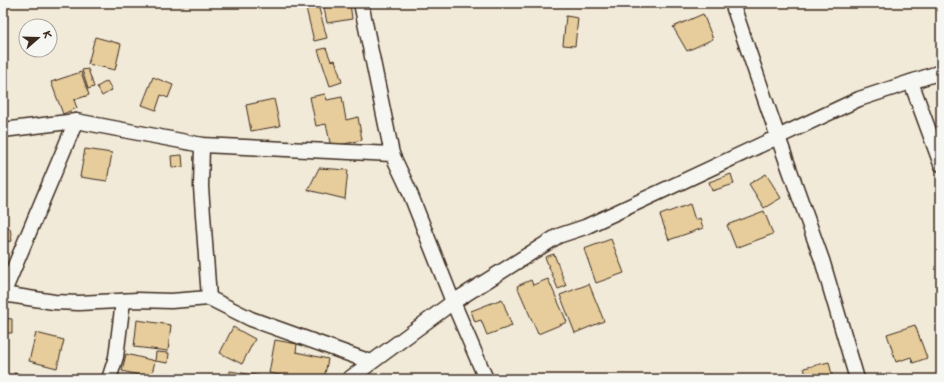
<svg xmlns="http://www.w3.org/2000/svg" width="944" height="382" viewBox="0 0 944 382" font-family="Mali,sans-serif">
<rect width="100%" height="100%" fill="#f2ead8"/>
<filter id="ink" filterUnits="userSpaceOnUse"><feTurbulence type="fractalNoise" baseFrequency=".025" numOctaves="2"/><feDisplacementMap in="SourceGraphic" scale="8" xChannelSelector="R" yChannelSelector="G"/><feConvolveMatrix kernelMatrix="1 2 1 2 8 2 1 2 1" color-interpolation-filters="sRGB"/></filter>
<g filter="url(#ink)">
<!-- building -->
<g fill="#e7cd9c" stroke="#3b2a1e">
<path d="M323,3H350L352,19L327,23Z"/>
<path d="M318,5L327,38L314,41L306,8Z"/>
<path d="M703,14L713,39L687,51L673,27Z"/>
<path d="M566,16L578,18L575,46L563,45Z"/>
<path d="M95,37L121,44L115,70L88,64Z"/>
<path d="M326,48L331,61L335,60L342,82L330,86L318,50Z"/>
<path d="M88,69L94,87L88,89L82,70Z"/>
<path d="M81,72L89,95L74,100L77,108L63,114L51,82Z"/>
<path d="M153,77L173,85L168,98L161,95L156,110L142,105Z"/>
<path d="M107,81L112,90L102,96L97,87Z"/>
<path d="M325,94L327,100L342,97L346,120L358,117L362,140L331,147L326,124L316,126L310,97Z"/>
<path d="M274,99L280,126L251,131L246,105Z"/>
<path d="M85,149L112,153L107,181L80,177Z"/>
<path d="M182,155L183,167L172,168L171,156Z"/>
<path d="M319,168L348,170L345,199L308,190Z"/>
<path d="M731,174L734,184L712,191L709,182Z"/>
<path d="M766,174L781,198L764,208L749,184Z"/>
<path d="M690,204L695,220L700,218L703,228L669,240L660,215Z"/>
<path d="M764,211L773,234L736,248L727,225Z"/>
<path d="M10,228L12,241L3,242V229Z"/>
<path d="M611,239L624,273L596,283L584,249Z"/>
<path d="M554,254L566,286L558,289L545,257Z"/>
<path d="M548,279L567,322L538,334L517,286L531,280L533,285Z"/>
<path d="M589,284L604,321L575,333L560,295Z"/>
<path d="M502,299L512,326L487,335L481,320L475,322L471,311Z"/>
<path d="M3,318L12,319V333H3Z"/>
<path d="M137,320L171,325L168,351L134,347Z"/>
<path d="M915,325L927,358L913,363L911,357L896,362L887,334Z"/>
<path d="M233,327L255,339L242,364L220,353Z"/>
<path d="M36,333L64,340L57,368L29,361Z"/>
<path d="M275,340L297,344L296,352L328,359L324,379H299L269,373Z"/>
<path d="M156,352L169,353L168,363L155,361Z"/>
<path d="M126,354L155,361L151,378L122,371Z"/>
<path d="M829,362L833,379H807L804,368Z"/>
<path d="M230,371L260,376V379H229Z"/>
<path d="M14,373L48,379H14Z"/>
<path d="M164,373L182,377L181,379H163Z"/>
</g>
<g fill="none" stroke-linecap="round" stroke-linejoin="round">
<!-- street casing -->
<g stroke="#3b2a1e" stroke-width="17">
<g id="street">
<path d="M361,3L392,154"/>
<path d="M732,3L778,137L822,260L857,379"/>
<path d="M911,82L941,164"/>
<path d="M3,130L76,121L202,145L392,154L408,188L453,302L486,379"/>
<path d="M202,145L201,187L209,298"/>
<path d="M3,294L54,302L79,303L137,300L171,301L209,298L251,319L371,362"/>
<path d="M3,294L76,121"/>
<path d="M109,379L116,357L123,301"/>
<path d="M349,379L453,302L558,236L585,227L859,99L941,72"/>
</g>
</g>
<!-- street -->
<use href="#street" stroke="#f6f6f2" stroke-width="14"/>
</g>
</g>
<!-- margin -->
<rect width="944" height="382" fill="none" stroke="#f6f6f2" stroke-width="16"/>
<rect x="8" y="8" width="928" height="366" fill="none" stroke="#3b2a1e" stroke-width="1.5" filter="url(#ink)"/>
<!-- north arrow -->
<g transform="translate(38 38) rotate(70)"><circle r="19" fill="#f6f6f2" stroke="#aba49d"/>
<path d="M0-3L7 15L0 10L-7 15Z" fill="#3b2a1e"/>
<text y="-6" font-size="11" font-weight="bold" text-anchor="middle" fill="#3b2a1e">K</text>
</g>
</svg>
